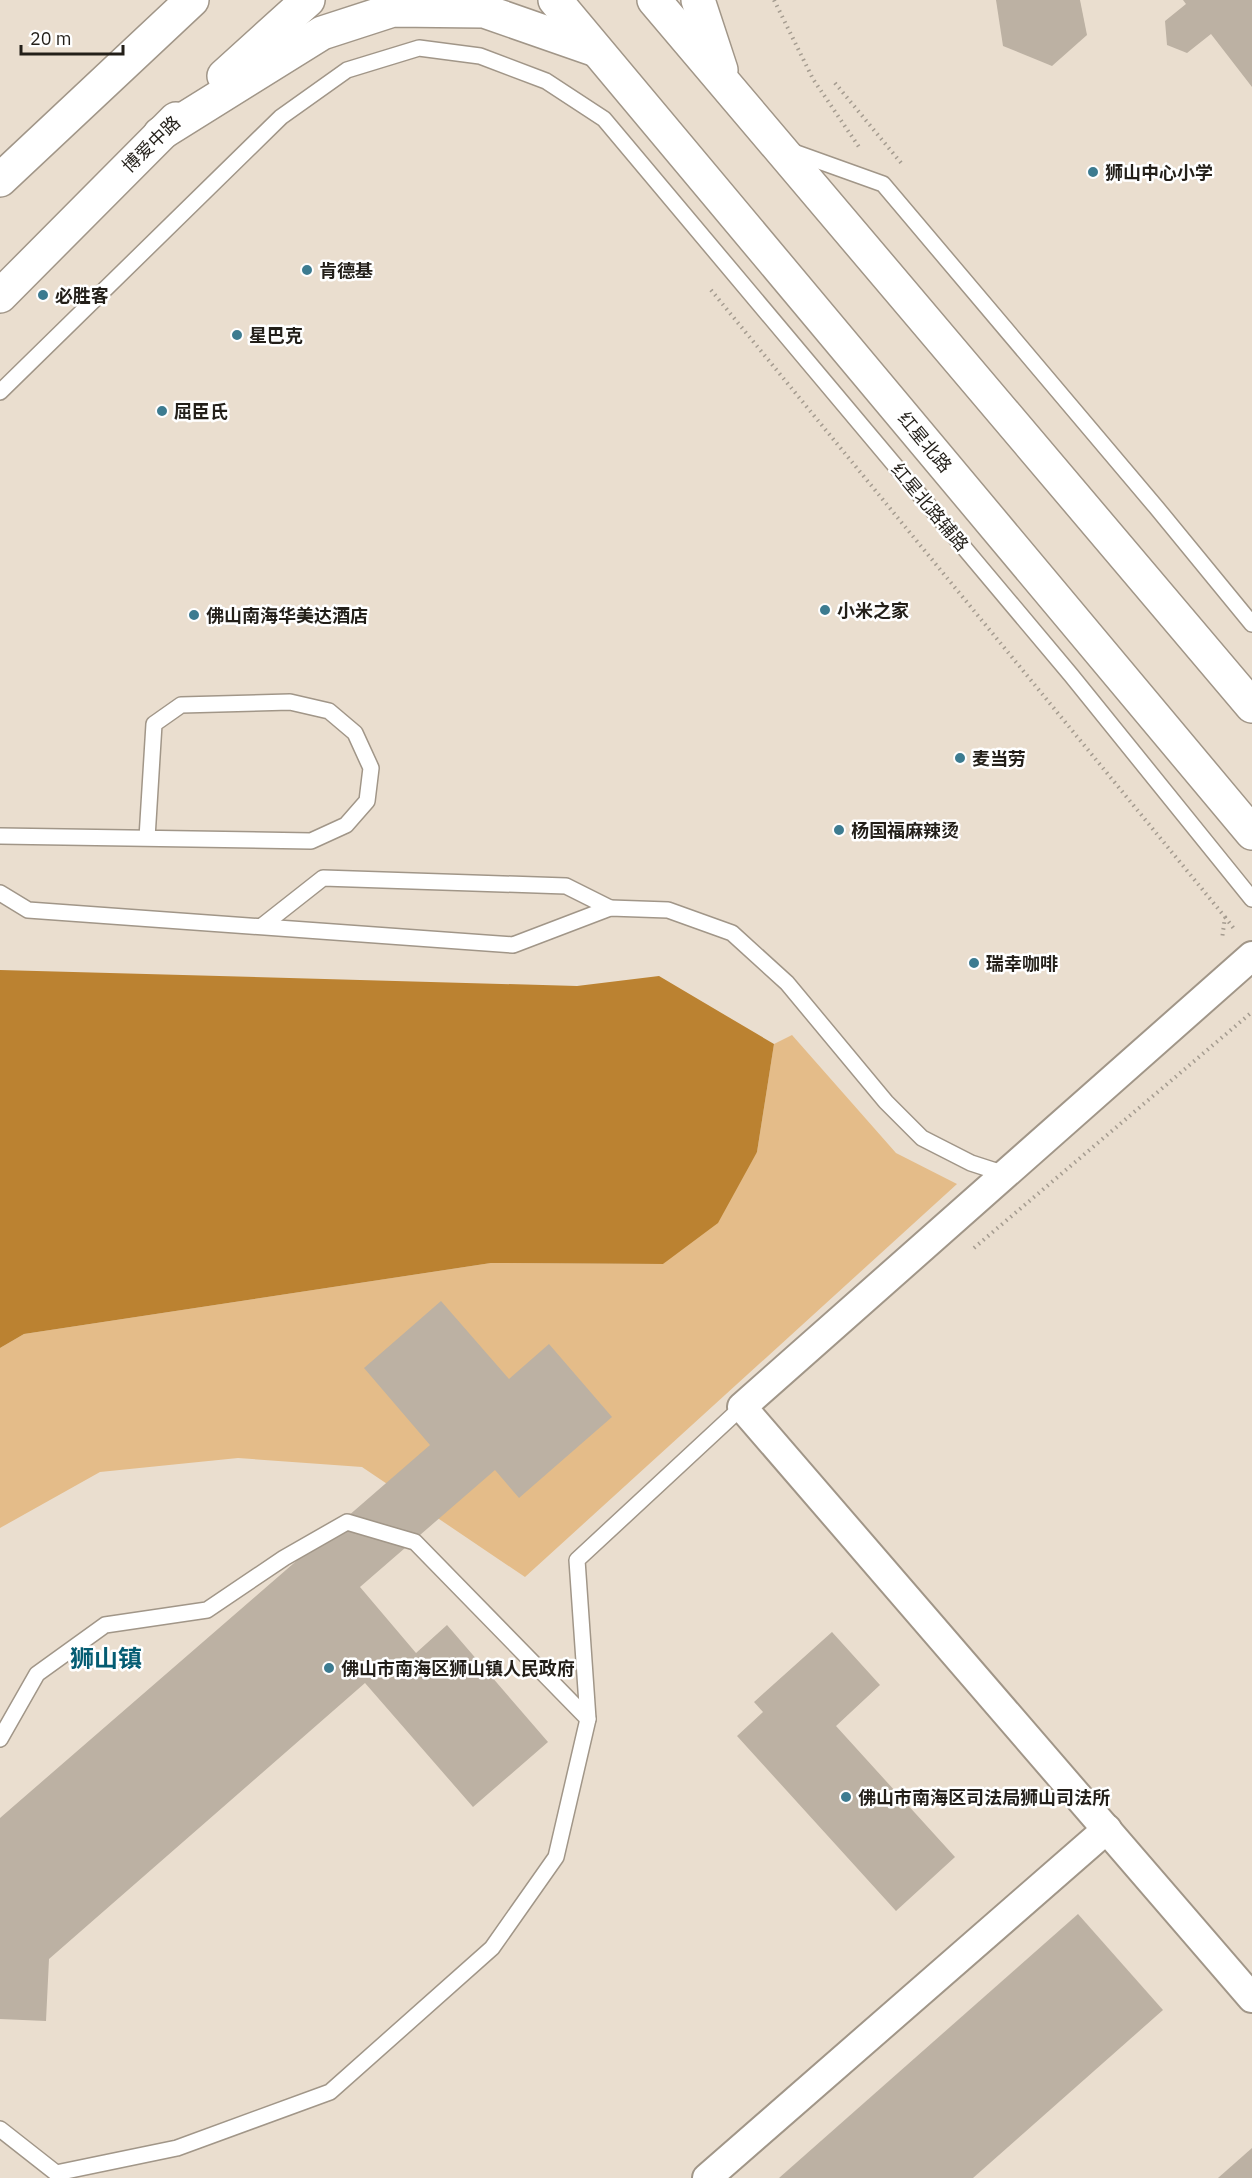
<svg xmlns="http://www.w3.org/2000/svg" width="1252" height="2178" viewBox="0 0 1252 2178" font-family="'IBM Plex Sans','Noto Sans SC',sans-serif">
<rect width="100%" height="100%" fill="#eadecf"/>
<!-- green -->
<path fill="#e4bc89" d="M792,1035L896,1153L957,1184L525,1577L362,1467L238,1458L100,1472L0,1528V1348L24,1334L491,1263L663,1264L757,1152L774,1044Z"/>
<!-- water -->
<path fill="#bb8231" d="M0,970L577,986L659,976L774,1044L757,1152L718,1223L663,1264L491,1263L24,1334L0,1348Z"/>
<!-- building -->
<g fill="#bcb1a3">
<path d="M996,0H1080L1087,35L1052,66L1003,46Z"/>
<path d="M1183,0H1252V87L1211,34L1187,53L1167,45L1165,21L1186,4Z"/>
<path d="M441,1301L509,1379L549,1344L612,1417L519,1498L495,1470L360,1587L416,1653L447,1625L548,1742L473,1807L365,1683L49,1959L46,2021L0,2019V1818L430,1445L364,1368Z"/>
<path d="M832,1632L880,1685L836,1726L955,1857L896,1911L737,1736L763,1712L754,1702Z"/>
<path d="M1078,1914L1163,2010L973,2178H779Z"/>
<path d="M1252,2148V2178H1218Z"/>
</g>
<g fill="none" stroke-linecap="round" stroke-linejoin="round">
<!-- lane casing -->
<g stroke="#a19688" stroke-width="18">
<g id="lane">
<path d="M791,151L883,184L1156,507L1252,624"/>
<path d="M0,392L281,117L347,70L419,48L480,56L546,81L604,119L1071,675L1252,899"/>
<path d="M0,836L311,841L346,825L367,801L371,768L355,733L329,711L290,702L181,705L154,724L147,838"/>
<path d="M0,893L28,910L513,945L610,908L668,910L732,933L787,983L886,1102L922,1138L971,1163L1005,1174"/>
<path d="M262,926L323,878L566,886L610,908"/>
<path d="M0,1739L37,1674L105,1625L207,1610L284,1558L347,1522L415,1542L588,1719"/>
<path d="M0,2129L56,2173L177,2148L330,2092L492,1948L556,1857L588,1719L577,1560L742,1407"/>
</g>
</g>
<!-- street casing -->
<g stroke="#a19688" stroke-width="32">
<g id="street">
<path d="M1252,956L742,1407L1252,1998"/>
<path d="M707,2178L1107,1829"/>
</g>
</g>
<!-- secondary casing -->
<g stroke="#a19688" stroke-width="36">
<g id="secondary">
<path d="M555,0L1252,833"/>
<path d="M654,0L1252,706"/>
<path d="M698,0L721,70"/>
<path d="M224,76L308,0"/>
<path d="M160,134L322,33L393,10L484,11L596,50"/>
<path d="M0,180L192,0"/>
<path d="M0,296L176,119"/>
</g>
</g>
<!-- path -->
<g stroke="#a59c90" stroke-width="4" stroke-dasharray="1.5 4.5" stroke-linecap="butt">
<path d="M774,0L813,79L859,147"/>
<path d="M835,83L902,164"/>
<path d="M711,290L1225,917L1222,939"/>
<path d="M1225,917L1235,930"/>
<path d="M974,1248L1252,1012"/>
</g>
<!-- lane -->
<use href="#lane" stroke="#fff" stroke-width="15"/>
<!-- street -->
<use href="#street" stroke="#fff" stroke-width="28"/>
<!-- secondary -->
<use href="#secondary" stroke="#fff" stroke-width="33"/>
</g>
<!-- markers -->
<g fill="#3c7b90" stroke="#fff" stroke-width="2">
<circle cx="1093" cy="172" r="6"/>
<circle cx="307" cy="270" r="6"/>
<circle cx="43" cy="295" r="6"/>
<circle cx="237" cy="335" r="6"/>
<circle cx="162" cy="411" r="6"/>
<circle cx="825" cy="610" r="6"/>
<circle cx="194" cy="615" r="6"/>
<circle cx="960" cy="758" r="6"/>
<circle cx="839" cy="830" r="6"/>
<circle cx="974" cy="963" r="6"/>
<circle cx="329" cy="1668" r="6"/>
<circle cx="846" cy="1797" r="6"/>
</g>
<g text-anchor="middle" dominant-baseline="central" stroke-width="5" stroke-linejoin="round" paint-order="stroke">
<!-- street labels -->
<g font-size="18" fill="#231f19" stroke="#fff">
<text transform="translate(151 144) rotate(-44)">博爱中路</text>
<text transform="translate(925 442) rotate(50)">红星北路</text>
<text transform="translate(930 507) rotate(50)">红星北路辅路</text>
</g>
<!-- poi labels -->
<g font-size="18" font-weight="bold" fill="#231f19" stroke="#fff" text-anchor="start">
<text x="1105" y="172">狮山中心小学</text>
<text x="319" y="270">肯德基</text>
<text x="55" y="295">必胜客</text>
<text x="249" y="335">星巴克</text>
<text x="174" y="411">屈臣氏</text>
<text x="837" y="610">小米之家</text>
<text x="206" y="615">佛山南海华美达酒店</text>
<text x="972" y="758">麦当劳</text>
<text x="851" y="830">杨国福麻辣烫</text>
<text x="986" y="963">瑞幸咖啡</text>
<text x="341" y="1668">佛山市南海区狮山镇人民政府</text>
<text x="858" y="1797">佛山市南海区司法局狮山司法所</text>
</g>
<!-- district labels -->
<g font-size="24" font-weight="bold" fill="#045c72" stroke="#fff">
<text x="106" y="1658">狮山镇</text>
</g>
</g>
<!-- scale -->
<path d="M21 45v9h102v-9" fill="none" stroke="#231f19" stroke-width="3"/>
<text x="30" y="45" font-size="18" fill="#231f19" stroke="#ffffff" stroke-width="4.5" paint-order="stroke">20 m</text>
</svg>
